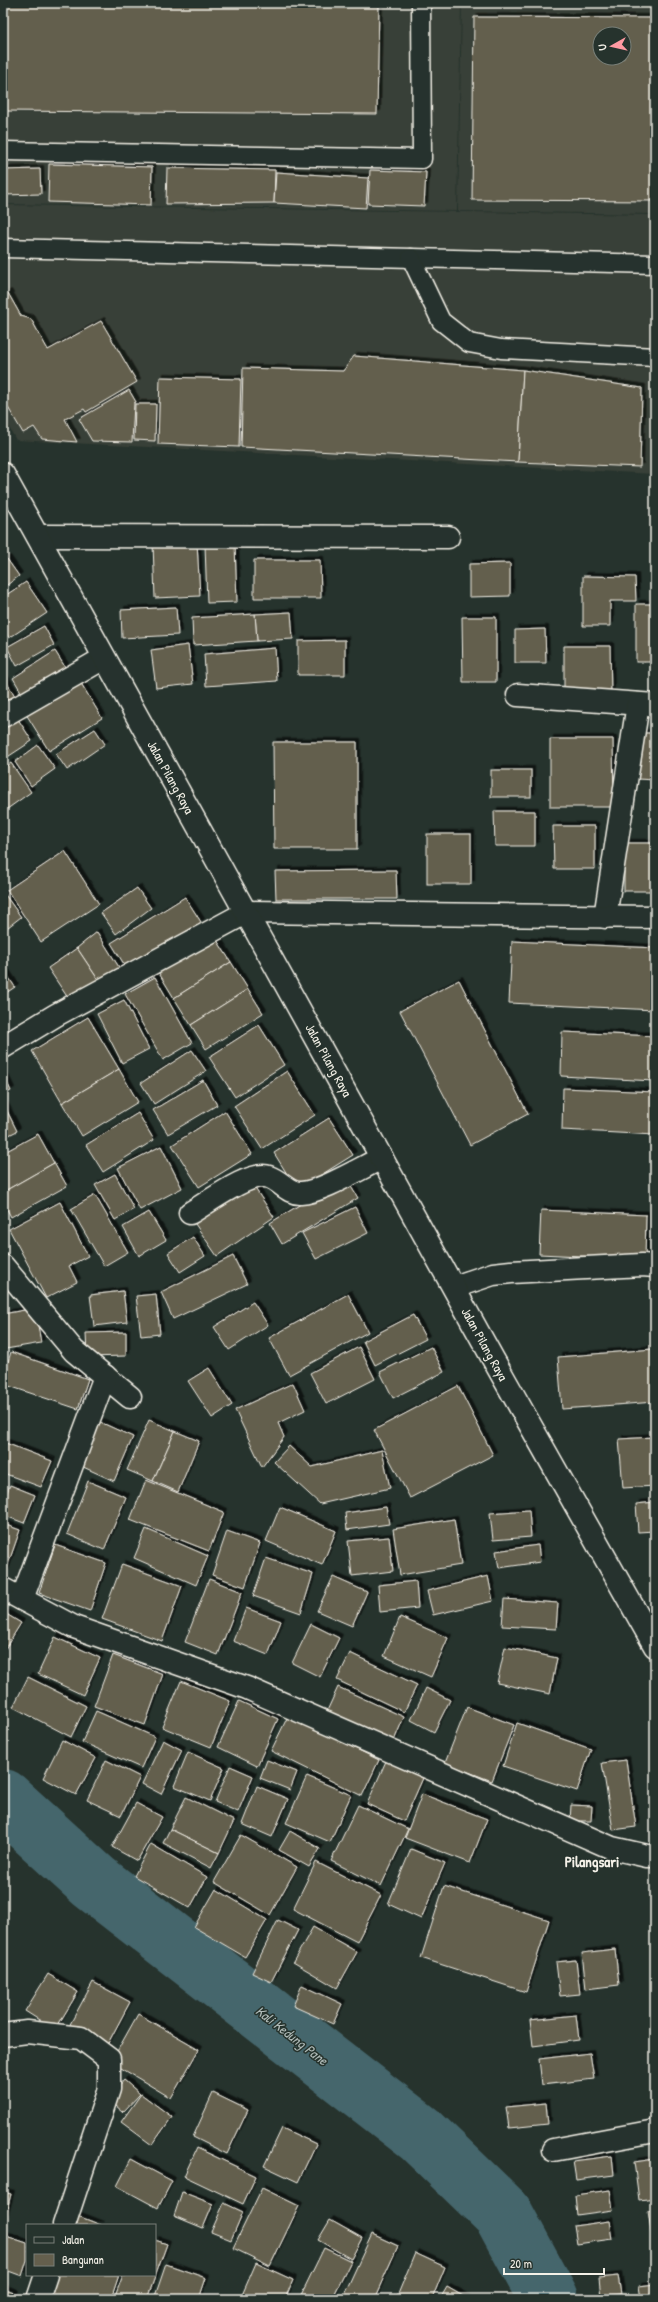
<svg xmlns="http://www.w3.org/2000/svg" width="658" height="2302" viewBox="0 0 658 2302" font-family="'Patrick Hand',sans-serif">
<defs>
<filter id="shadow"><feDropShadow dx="3.5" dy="-3.5" stdDeviation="0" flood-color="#0009"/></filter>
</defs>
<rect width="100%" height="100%" fill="#26332d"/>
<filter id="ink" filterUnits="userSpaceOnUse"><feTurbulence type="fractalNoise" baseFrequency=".025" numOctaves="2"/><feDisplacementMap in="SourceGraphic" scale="8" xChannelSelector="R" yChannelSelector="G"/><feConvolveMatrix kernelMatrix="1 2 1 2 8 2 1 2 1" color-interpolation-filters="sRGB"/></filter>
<g filter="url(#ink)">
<!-- built -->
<g fill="#394037" fill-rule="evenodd">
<path d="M3,3H461L457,211L3,204Z"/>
<path d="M462,3H655V214L458,211ZM600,34H624V58H600Z"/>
<path d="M3,205L655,215V474L16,440L3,417Z"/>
</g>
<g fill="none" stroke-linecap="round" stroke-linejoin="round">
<!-- river -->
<path stroke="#45666c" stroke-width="60" d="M3,1799L94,1882L421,2135L503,2214L549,2299"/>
</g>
<!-- building -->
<g fill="#645f4d" stroke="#f4f1e8" fill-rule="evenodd" filter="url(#shadow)">
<path d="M3,3H379L377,114L3,111Z"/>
<path d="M474,17L655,18V201L472,200ZM600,34H624V58H600Z"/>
<path d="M49,164L152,167L151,205L48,202Z"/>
<path d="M167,168L275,170L274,203L166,204Z"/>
<path d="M40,169L41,194L3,195V170Z"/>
<path d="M370,170L426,172L424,206L368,204Z"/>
<path d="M276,172L368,178L366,208L274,203Z"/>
<path d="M8,293L21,316L31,319L48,350L101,321L137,382L86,412L84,409L65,419L77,442L42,439L34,427L23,433L3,399V319L7,316L3,309V296Z"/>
<path d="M354,356L523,370L518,462L241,447L243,368L343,371Z"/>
<path d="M523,370L642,388L640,467L518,462Z"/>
<path d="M160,377L241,379L239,447L158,444Z"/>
<path d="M129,390L136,402L134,403L132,442L92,441L79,419Z"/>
<path d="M135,404H156L155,441L134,440Z"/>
<path d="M197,542L200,596L155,598L153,544Z"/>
<path d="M235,544L237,602L207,603L205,545Z"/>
<path d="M7,559L19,576L3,588V561Z"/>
<path d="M254,560H320L321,598H254Z"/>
<path d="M510,563V596L469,597V564Z"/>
<path d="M583,576L635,577L636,601H610V626H583Z"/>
<path d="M26,582L47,613L9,638L3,629V597Z"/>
<rect x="636" y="604" width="19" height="58"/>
<path d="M176,607L178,635L122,638L121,610Z"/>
<path d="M291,612L293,639L257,641L255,614Z"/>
<path d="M255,614L257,641L193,645L192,618Z"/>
<path d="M462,617H496V682H463Z"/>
<path d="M44,626L54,645L17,666L7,647Z"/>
<path d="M545,629L546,663H515V630Z"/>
<path d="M345,640V675H298V641Z"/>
<path d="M188,645L193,684L156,688L151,650Z"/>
<path d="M564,646H610L611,696H564Z"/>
<path d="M275,648L277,681L206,686L204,654Z"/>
<path d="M55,651L70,675L27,702L13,678Z"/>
<path d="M3,677L17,699L3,708Z"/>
<path d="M79,680L102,718L49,751L26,714Z"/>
<path d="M16,716L32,741L3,760V724Z"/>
<path d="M95,729L105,744L67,770L56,754Z"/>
<path d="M638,733H655V780L637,779Z"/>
<path d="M550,739H613L614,807H550Z"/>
<path d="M273,742H357V849H274Z"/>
<path d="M38,745L55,769L31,786L15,762Z"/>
<path d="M11,763L31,792L3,812V769Z"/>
<rect x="491" y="770" width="40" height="27"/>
<path d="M494,811H535V846H495Z"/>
<path d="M553,826H595V869H554Z"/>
<rect x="427" y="834" width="44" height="50"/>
<rect x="624" y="843" width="31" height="48"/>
<path d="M65,851L99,904L41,942L7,890Z"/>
<path d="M396,870L397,899H276L275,871Z"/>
<path d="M137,888L151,908L116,934L101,913Z"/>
<path d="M3,892L21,917L3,931Z"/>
<path d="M185,897L201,922L127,969L111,943Z"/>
<path d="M97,932L122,972L101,984L77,948Z"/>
<path d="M213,934L231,962L174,998L157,970Z"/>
<path d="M512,941L655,948V1010L509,1003Z"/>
<path d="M77,948L101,984L72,1004L48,968Z"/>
<path d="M231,962L248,989L191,1025L174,998Z"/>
<path d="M3,969L15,987L3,995Z"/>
<path d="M155,977L192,1043L163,1060L125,994Z"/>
<path d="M459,980L528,1114L470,1145L400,1011Z"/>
<path d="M248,989L263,1013L206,1049L191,1025Z"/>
<path d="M124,1000L149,1049L122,1063L97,1014Z"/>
<path d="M88,1017L119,1069L62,1103L32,1051Z"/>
<path d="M259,1025L284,1065L235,1097L209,1057Z"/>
<path d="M562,1032L655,1036L654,1081L561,1076Z"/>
<path d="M192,1050L206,1071L154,1104L141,1083Z"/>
<path d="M119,1069L138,1102L82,1136L62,1103Z"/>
<path d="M287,1071L315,1115L262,1149L234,1106Z"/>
<path d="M3,1074L11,1091L3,1095Z"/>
<path d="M203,1080L217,1105L168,1134L153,1110Z"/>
<path d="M563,1088L655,1092V1135L562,1130Z"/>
<path d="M3,1103L17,1131L3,1138Z"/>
<path d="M225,1111L252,1154L199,1187L172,1145Z"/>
<path d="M138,1113L154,1140L103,1172L86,1145Z"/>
<path d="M329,1118L353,1155L297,1190L274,1153Z"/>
<path d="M38,1134L54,1163L3,1192V1153Z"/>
<path d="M161,1146L182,1188L140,1210L118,1168Z"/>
<path d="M54,1163L67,1186L11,1217L3,1202V1192Z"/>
<path d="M115,1174L134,1209L115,1220L95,1185Z"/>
<path d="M345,1177L358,1198L282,1244L270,1223Z"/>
<path d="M250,1181L274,1217L217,1256L193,1221Z"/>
<path d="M95,1195L128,1252L104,1266L71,1209Z"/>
<path d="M60,1202L88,1256L69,1266L77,1282L46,1298L9,1229Z"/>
<path d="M355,1207L368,1233L316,1259L302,1233Z"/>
<path d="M541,1210L646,1215L645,1259L539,1254Z"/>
<path d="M149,1212L166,1240L139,1256L123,1227Z"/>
<path d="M193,1237L205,1256L180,1272L168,1253Z"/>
<path d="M233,1256L247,1284L173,1319L161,1292Z"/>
<path d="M123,1291L127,1322L94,1326L90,1295Z"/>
<path d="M156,1294L160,1334L141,1336L136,1296Z"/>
<path d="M348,1294L368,1332L289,1375L269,1338Z"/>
<path d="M253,1302L268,1325L229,1350L214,1327Z"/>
<path d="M35,1308L41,1343L6,1349L3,1334V1314Z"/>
<path d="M413,1315L426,1339L375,1365L363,1341Z"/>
<path d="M126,1332V1356L87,1357L86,1333Z"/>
<path d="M359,1347L375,1379L326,1404L310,1373Z"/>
<path d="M431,1347L444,1372L393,1398L380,1372Z"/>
<path d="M653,1349L655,1402L562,1409L558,1357Z"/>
<path d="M11,1352L88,1379L78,1409L3,1384V1378Z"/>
<path d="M209,1368L232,1405L212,1418L188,1381Z"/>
<path d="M293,1383L305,1410L278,1423L284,1437L262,1467L235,1410Z"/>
<path d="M458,1386L493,1455L410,1498L374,1430Z"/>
<path d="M149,1420L175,1431L153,1481L127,1470Z"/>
<path d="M100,1422L133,1437L114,1481L81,1466Z"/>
<path d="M175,1431L199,1441L178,1492L153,1481Z"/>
<path d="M655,1437V1486L623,1488L619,1439Z"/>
<path d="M3,1442L52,1461L41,1487L3,1473Z"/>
<path d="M289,1446L312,1467L382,1450L390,1488L320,1504L274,1462Z"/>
<path d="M146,1480L224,1512L209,1551L130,1520Z"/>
<path d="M88,1481L126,1497L104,1550L67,1534Z"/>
<path d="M10,1485L35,1495L24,1523L3,1515V1502Z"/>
<path d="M655,1502V1531L638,1532L636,1504Z"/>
<path d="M280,1507L336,1531L322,1565L266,1541Z"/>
<path d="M386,1507L389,1524L347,1530L345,1513Z"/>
<path d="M529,1510L531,1537L493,1540L490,1513Z"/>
<path d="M454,1519L461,1565L400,1575L393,1529Z"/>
<path d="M3,1524L20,1530L5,1573H3Z"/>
<path d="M146,1529L208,1556L196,1585L134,1558Z"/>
<path d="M227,1531L260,1543L245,1587L212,1575Z"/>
<path d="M389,1537L393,1571L352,1576L348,1541Z"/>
<path d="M55,1545L106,1563L90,1611L39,1593Z"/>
<path d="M538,1545L540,1562L499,1568L496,1551Z"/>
<path d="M266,1558L313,1574L301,1613L253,1596Z"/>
<path d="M122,1564L182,1586L162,1641L102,1619Z"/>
<path d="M488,1576L493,1601L433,1615L427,1591Z"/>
<path d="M333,1577L367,1592L352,1626L317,1611Z"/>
<path d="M209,1579L242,1592L218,1655L185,1642Z"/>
<path d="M416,1581L418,1608L380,1612L378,1585Z"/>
<path d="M504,1599L558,1603L556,1629L502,1626Z"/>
<path d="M246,1608L281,1621L268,1655L233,1641Z"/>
<path d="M3,1612L21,1623L3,1652Z"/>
<path d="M400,1617L448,1638L431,1677L384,1656Z"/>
<path d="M311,1624L339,1638L320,1677L292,1663Z"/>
<path d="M55,1637L100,1658L83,1695L38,1674Z"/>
<path d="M505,1647L557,1658L550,1694L497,1683Z"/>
<path d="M350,1653L417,1685L404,1712L337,1680Z"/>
<path d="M113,1655L163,1674L145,1725L94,1706Z"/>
<path d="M28,1677L86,1706L71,1737L13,1707Z"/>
<path d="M181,1681L230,1701L211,1747L162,1727Z"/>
<path d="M338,1687L404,1717L393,1743L326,1713Z"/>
<path d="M426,1688L450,1700L434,1732L411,1720Z"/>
<path d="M239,1701L278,1719L257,1766L218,1747Z"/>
<path d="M467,1707L514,1725L492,1781L445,1763Z"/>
<path d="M96,1711L155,1737L141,1768L82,1742Z"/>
<path d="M288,1716L379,1760L362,1796L271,1751Z"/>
<path d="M517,1723L591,1749L577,1791L503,1766Z"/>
<path d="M62,1740L96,1758L76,1795L43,1778Z"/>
<path d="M163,1740L182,1750L161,1794L142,1784Z"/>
<path d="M188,1752L224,1768L210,1801L174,1786Z"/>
<path d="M106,1760L140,1777L121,1816L87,1800Z"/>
<path d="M267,1760L297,1772L290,1790L260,1778Z"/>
<path d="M626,1760L636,1827L613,1830L602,1763Z"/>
<path d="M386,1761L423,1778L404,1821L367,1804Z"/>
<path d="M230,1766L253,1776L238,1812L215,1802Z"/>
<path d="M307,1776L351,1795L330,1842L286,1823Z"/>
<path d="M257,1786L288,1799L272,1837L242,1824Z"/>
<path d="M422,1794L487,1819L470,1863L405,1838Z"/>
<path d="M186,1797L234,1821L219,1853L170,1829Z"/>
<path d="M136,1803L162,1817L137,1861L112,1847Z"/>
<path d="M358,1805L408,1829L381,1886L331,1861Z"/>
<path d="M571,1805L592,1806L591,1821H570Z"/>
<path d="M170,1829L219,1853L211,1868L163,1843Z"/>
<path d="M290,1831L320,1849L309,1867L279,1850Z"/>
<path d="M241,1835L297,1867L270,1915L214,1882Z"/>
<path d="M151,1844L207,1877L190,1908L134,1876Z"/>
<path d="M411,1849L445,1863L421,1919L388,1904Z"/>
<path d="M316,1862L381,1895L357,1942L293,1909Z"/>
<path d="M444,1886L549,1920L526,1992L421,1958Z"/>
<path d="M216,1889L267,1920L245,1957L194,1927Z"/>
<path d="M278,1920L298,1930L271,1982L252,1973Z"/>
<path d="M313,1927L357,1952L337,1988L293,1962Z"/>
<path d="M615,1949L619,1985L586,1989L582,1953Z"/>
<path d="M576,1960L580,1994L560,1996L556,1962Z"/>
<path d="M48,1974L78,1992L55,2030L25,2011Z"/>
<path d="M93,1982L130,2002L105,2049L68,2028Z"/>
<path d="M302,1985L342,2004L333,2024L293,2006Z"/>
<path d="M138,2014L199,2049L171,2098L111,2062Z"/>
<path d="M576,2015L579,2040L533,2046L530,2020Z"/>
<path d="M590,2053L594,2079L542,2085L539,2059Z"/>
<path d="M124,2080L140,2094L123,2112L108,2099Z"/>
<path d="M213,2093L248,2110L227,2154L193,2137Z"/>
<path d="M141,2094L172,2117L152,2145L121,2122Z"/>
<path d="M546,2103L548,2124L509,2128L506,2107Z"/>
<path d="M282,2128L316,2144L298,2182L264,2166Z"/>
<path d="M197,2148L256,2176L243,2204L184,2176Z"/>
<path d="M612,2156L614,2175L576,2180L573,2161Z"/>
<path d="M131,2159L172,2181L158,2208L117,2186Z"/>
<path d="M655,2159V2198L639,2200L634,2162Z"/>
<path d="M262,2188L299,2206L270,2266L233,2248Z"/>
<path d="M610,2190L613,2210L577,2215L575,2195Z"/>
<path d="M3,2192L11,2194L3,2225Z"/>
<path d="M182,2192L213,2204L203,2228L174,2216Z"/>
<path d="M224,2203L243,2212L231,2240L211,2232Z"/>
<path d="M655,2210V2244H653L648,2211Z"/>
<path d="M70,2213L101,2225H65Z"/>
<path d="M330,2220L362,2238L351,2259L318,2240Z"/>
<path d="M609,2221L612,2239L577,2244L574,2226Z"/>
<path d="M372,2234L398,2246L374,2299H342Z"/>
<path d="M3,2235L27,2243V2260L22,2276L3,2269Z"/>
<path d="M155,2240L167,2244L147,2299H114L123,2275H155Z"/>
<path d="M324,2248L351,2261L332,2299H299Z"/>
<path d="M415,2253L445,2267L432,2299H396Z"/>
<path d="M256,2263L293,2280L285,2299H250L242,2295Z"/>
<path d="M166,2264L206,2278L199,2299H154Z"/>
<path d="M47,2275H119L111,2299H59L41,2293Z"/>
<path d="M618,2276L621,2294L601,2297L599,2278Z"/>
<path d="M655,2284V2299H641L639,2286Z"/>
<path d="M447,2287L468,2299H440Z"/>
<path d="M3,2289L14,2293L12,2299H3Z"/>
</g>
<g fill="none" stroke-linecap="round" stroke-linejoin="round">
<!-- service casing -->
<g stroke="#f4f1e8" stroke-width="21">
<g id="service">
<path d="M3,151L422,159L421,3"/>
<path d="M3,248L655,264"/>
<path d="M411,258L441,321L469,343L501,349L655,357"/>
</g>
</g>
<!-- minor casing -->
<g stroke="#f4f1e8" stroke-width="25">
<g id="minor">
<path d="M38,536L448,537"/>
<path d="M518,695L655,705"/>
<path d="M3,716L104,658"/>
<path d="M605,917L638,704"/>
<path d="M3,1047L56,1015L247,912L655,917"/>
<path d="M190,1213C208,1203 250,1170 269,1177C281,1181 288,1194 301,1193C322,1192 362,1167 382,1158"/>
<path d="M3,1266L74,1351L130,1397"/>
<path d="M454,1287L493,1274L511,1272L642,1265L655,1266"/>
<path d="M3,1589L74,1627L247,1688L612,1848L647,1856H655"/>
<path d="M22,1599L105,1376"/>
<path d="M3,2035L27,2032L81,2038L109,2059V2089L64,2225"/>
<path d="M553,2150L655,2131"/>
<path d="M38,2299L46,2275"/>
</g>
</g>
<!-- trunk casing -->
<g stroke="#f4f1e8" stroke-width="25">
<path id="trunk" d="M3,474L493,1359L655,1646"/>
</g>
<!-- service -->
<use href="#service" stroke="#26332d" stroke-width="18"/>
<!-- minor -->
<use href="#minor" stroke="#26332d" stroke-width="22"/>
<!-- trunk -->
<use href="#trunk" stroke="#26332d" stroke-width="22"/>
</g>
</g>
<g text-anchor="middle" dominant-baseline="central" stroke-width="3" stroke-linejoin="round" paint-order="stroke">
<!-- street labels -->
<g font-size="13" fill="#f4f1e8" stroke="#26332d">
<text transform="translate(171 777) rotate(61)">Jalan Pilang Raya</text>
<text transform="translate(329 1060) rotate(61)">Jalan Pilang Raya</text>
<text transform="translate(485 1344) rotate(61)">Jalan Pilang Raya</text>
</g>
<!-- water labels -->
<g font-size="14" font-style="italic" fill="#aeb9b6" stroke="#26332d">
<text transform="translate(292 2035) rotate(38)">Kali Kedung Pane</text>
</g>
<!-- quarter labels -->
<g font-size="15" font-weight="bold" fill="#f4f1e8" stroke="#26332d">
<text x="592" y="1861">Pilangsari</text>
</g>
</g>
<!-- margin -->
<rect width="658" height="2302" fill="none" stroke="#26332d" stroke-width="16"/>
<rect x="8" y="8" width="642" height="2286" fill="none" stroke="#f4f1e8" stroke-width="1.5" filter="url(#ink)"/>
<!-- legend -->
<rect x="26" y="2224" width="130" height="52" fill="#26332d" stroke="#787f78"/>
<rect x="34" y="2237" width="20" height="6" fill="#26332d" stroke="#787f78"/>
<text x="62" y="2244" font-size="12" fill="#f4f1e8">Jalan</text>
<rect x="34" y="2254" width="20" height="12" fill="#645f4d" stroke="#787f78"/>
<text x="62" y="2264" font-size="12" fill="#f4f1e8">Bangunan</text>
<!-- north arrow -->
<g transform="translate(612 46) rotate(262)"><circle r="19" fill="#26332d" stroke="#787f78"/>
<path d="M0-3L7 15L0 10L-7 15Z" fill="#ff9aa2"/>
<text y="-6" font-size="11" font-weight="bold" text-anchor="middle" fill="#f4f1e8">U</text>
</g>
<!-- scale -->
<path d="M504 2268v6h100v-6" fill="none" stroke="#f4f1e8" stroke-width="2"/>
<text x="510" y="2268" font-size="12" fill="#f4f1e8" stroke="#26332d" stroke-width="3" paint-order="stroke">20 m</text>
</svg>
